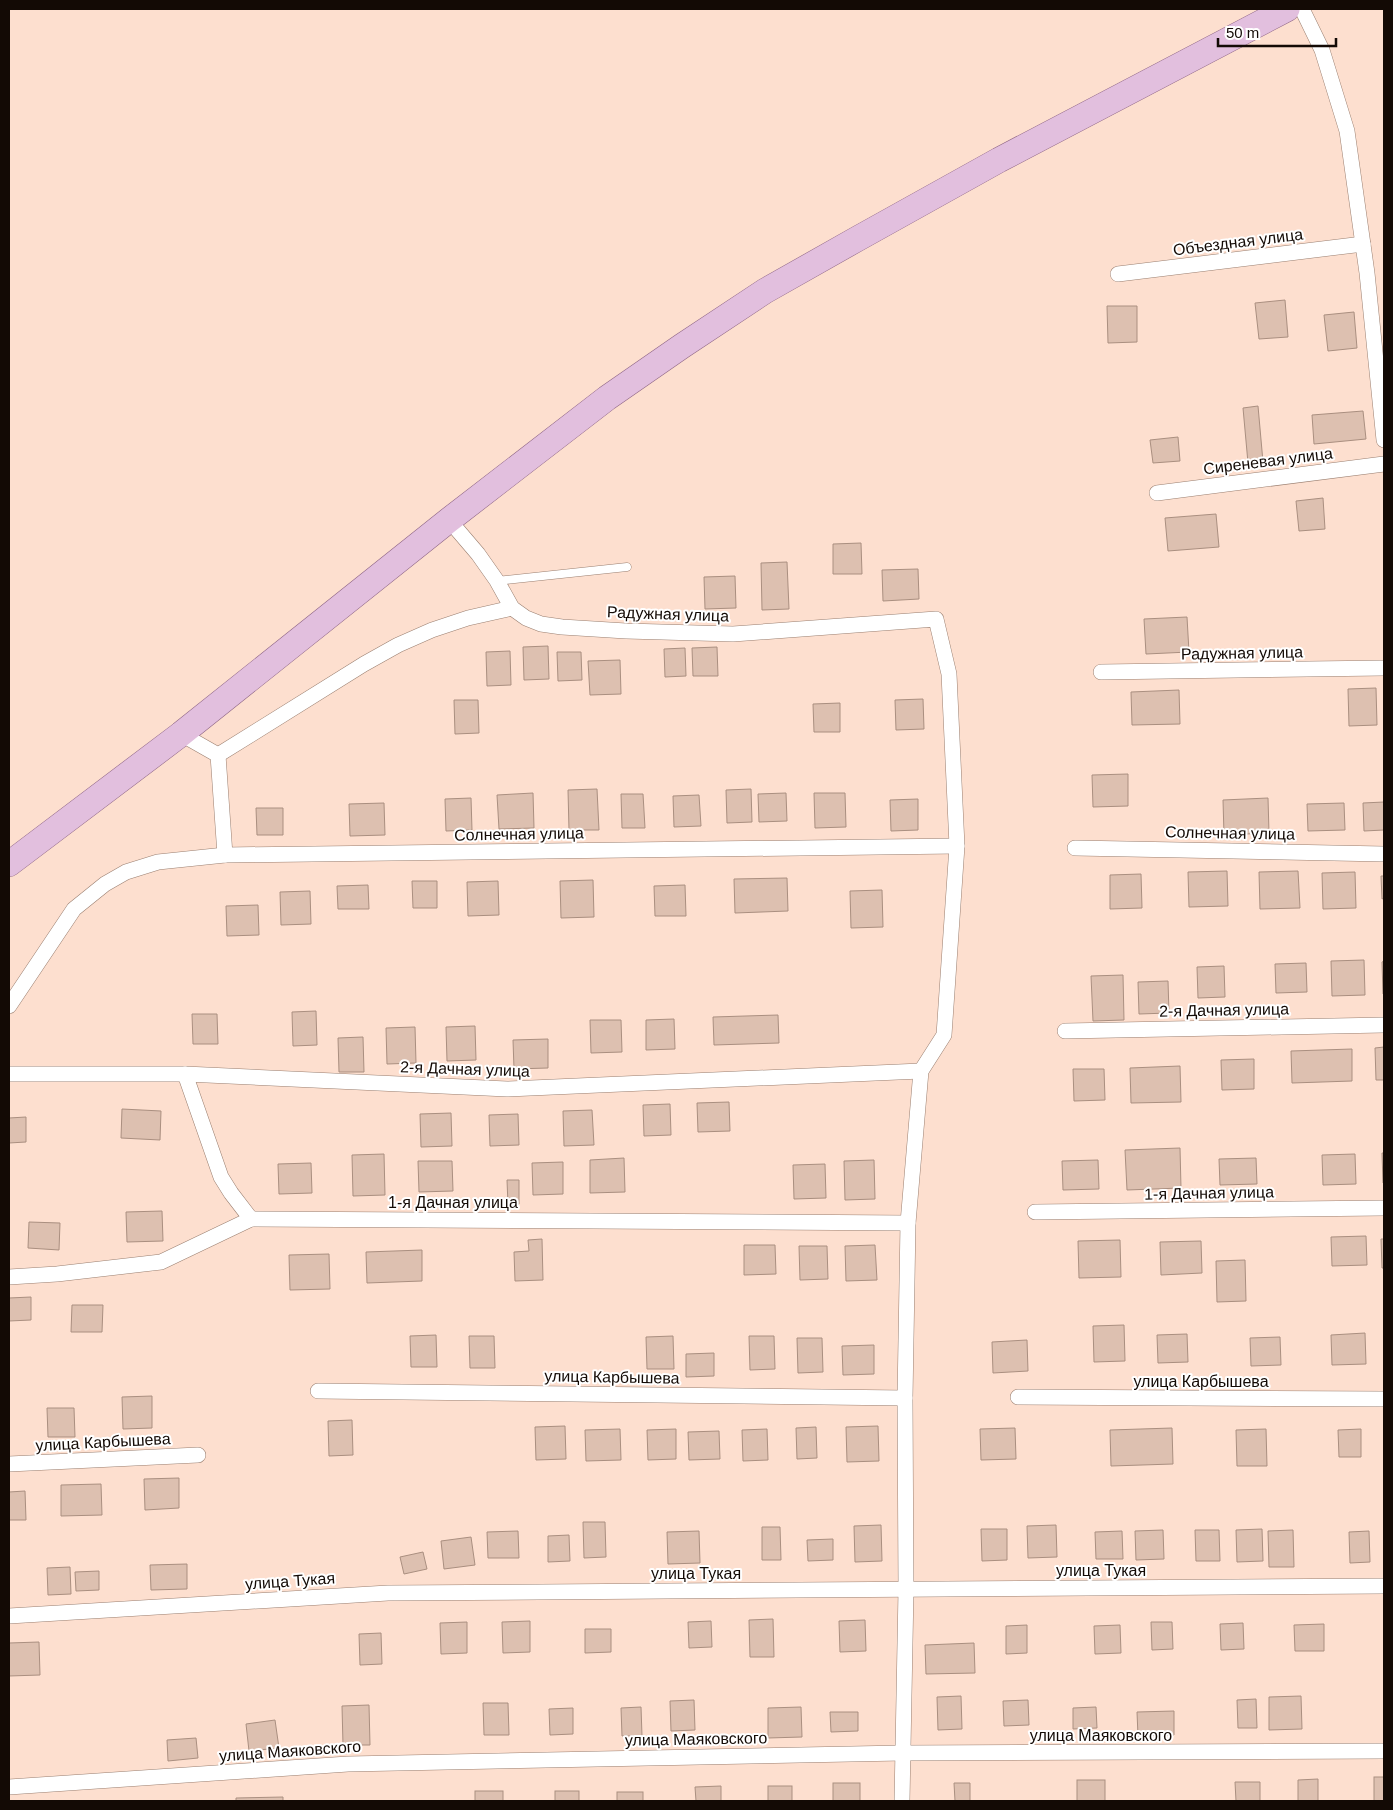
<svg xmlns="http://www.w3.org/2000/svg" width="1393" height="1810" viewBox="0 0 1393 1810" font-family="Helvetica,sans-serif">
<rect width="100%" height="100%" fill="#fddfcf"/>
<!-- building -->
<g fill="#ddc0b0" stroke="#aa8f80">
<path d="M1285,300L1288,337L1259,339L1255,303Z"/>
<path d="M1107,306H1137V342L1108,343Z"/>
<path d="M1354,312L1357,348L1328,351L1324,315Z"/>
<path d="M1258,406L1263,462L1248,463L1243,408Z"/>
<path d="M1363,411L1366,439L1314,444L1312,415Z"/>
<path d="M1178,437L1180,461L1153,463L1150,440Z"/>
<path d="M1323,498L1325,529L1299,531L1296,501Z"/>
<path d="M1216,514L1219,547L1168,551L1165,518Z"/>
<path d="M861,543L862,574H833V544Z"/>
<path d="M787,562L789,609L762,610L761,563Z"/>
<path d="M918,569L919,599L883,601L882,570Z"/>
<path d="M735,576L736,608L705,609L704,577Z"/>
<path d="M1187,617L1189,652L1146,654L1144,619Z"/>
<path d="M548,646L549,679L524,680L523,647Z"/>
<path d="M717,647L718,676H693L692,648Z"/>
<path d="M685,648L686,676L665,677L664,649Z"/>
<path d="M510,651L511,685L487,686L486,652Z"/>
<path d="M557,652H581L582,680L558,681Z"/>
<path d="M620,660L621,694L590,695L588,661Z"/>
<path d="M1376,688L1377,725L1349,726L1348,689Z"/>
<path d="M1179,690L1180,724L1132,725L1131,692Z"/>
<path d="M923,699L924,729L896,730L895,700Z"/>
<path d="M454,700H478L479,733L455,734Z"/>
<path d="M840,703V732H814L813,704Z"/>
<path d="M1128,774V806L1093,807L1092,775Z"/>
<path d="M597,789L599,830H569L568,790Z"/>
<path d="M751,789L752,822L727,823L726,790Z"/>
<path d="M533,793L534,828L499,829L497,795Z"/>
<path d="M786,793L787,821L759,822L758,794Z"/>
<path d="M814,793H845L846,827L815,828Z"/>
<path d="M621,794H643L645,828H622Z"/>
<path d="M699,795L701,826L674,827L673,796Z"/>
<path d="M471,798L472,830L446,831L445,799Z"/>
<path d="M1268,798L1269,833L1224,835L1223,800Z"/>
<path d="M918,799V830L891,831L890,800Z"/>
<path d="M1384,802V830L1364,831L1363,803Z"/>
<path d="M384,803L385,835L350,836L349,804Z"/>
<path d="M1344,803L1345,830L1308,831L1307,804Z"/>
<path d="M256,808H283V835H257Z"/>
<path d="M1227,871L1228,906L1189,907L1188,872Z"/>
<path d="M1298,871L1300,908L1260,909L1259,872Z"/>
<path d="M1355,872L1356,908L1323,909L1322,873Z"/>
<path d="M1141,874L1142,908L1110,909V875Z"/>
<path d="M1381,876H1384V898L1382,899Z"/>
<path d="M787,878L788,911L735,913L734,879Z"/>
<path d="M593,880L594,917L561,918L560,881Z"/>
<path d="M412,881H437V908H413Z"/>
<path d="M498,881L499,915L468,916L467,882Z"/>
<path d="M368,885L369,909H338L337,886Z"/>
<path d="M685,885L686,916H655L654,886Z"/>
<path d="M882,890L883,927L851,928L850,891Z"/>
<path d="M310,891L311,924L281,925L280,892Z"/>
<path d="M258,905L259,935L227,936L226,906Z"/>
<path d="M1364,960L1365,995L1332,996L1331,961Z"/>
<path d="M1384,961V994H1383L1382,962Z"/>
<path d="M1306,963L1307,992L1276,993L1275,964Z"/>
<path d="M1224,966L1225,997L1198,998L1197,967Z"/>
<path d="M1123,975L1124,1020L1093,1021L1091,976Z"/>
<path d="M1168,981L1169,1013L1139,1014L1138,982Z"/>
<path d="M316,1011L317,1045L293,1046L292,1012Z"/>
<path d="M192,1014H217L218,1044H193Z"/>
<path d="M778,1015L779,1043L714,1045L713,1017Z"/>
<path d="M674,1019L675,1049L646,1050V1020Z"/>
<path d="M590,1020H621L622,1052L591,1053Z"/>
<path d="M475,1026L476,1060L447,1061L446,1027Z"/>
<path d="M415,1027L416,1063L387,1064L386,1028Z"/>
<path d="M363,1037L364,1072H339L338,1038Z"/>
<path d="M548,1039V1068L514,1069L513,1040Z"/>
<path d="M1384,1047V1080H1376L1375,1048Z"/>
<path d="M1352,1049V1081L1292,1083L1291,1051Z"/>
<path d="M1254,1059V1089L1222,1090L1221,1060Z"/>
<path d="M1180,1066L1181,1102L1131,1103L1130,1068Z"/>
<path d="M1073,1069H1104L1105,1100L1074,1101Z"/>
<path d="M729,1102L730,1131L698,1132L697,1103Z"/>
<path d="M670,1104L671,1135L644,1136L643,1105Z"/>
<path d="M122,1109L161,1111L160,1140L121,1138Z"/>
<path d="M592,1110L594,1145L564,1146L563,1111Z"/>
<path d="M451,1113L452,1146L421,1147L420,1114Z"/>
<path d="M518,1114L519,1145L490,1146L489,1115Z"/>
<path d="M26,1117V1142L9,1143V1118Z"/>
<path d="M1180,1148L1181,1188L1127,1190L1125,1150Z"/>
<path d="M1382,1153H1384V1183H1383Z"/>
<path d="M384,1154L385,1195L353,1196L352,1155Z"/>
<path d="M1355,1154L1356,1184L1323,1185L1322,1155Z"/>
<path d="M624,1158L625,1192L590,1193V1160Z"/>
<path d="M1256,1158L1257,1184L1220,1185L1219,1159Z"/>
<path d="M874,1160L875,1199L845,1200L844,1161Z"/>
<path d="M1098,1160L1099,1189L1063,1190L1062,1161Z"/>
<path d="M418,1161H452L453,1191L419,1192Z"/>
<path d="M563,1162V1194L533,1195L532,1163Z"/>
<path d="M311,1163L312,1193L279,1194L278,1164Z"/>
<path d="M825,1164L826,1198L794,1199L793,1165Z"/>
<path d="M507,1180H519V1204L508,1205Z"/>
<path d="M162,1211L163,1241L127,1242L126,1212Z"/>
<path d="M29,1222L60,1223L59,1250L28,1248Z"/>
<path d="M1366,1236L1367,1265L1332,1266L1331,1237Z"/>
<path d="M542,1239L543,1280L515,1281L514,1252L529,1251L528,1240Z"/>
<path d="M1381,1239H1384V1268H1382Z"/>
<path d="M1120,1240L1121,1277L1079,1278L1078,1241Z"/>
<path d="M1201,1241L1202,1273L1161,1275L1160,1242Z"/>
<path d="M744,1245H775L776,1274L744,1275Z"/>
<path d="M875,1245L877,1280L846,1281L845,1246Z"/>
<path d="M799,1246H827L828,1279L800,1280Z"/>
<path d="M422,1250V1281L367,1283L366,1252Z"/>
<path d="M329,1254L330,1289L290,1290L289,1255Z"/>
<path d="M1245,1260L1246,1301L1217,1302L1216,1261Z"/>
<path d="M31,1297V1320L9,1321V1298Z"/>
<path d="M72,1305H103L102,1332H71Z"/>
<path d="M1124,1325L1125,1361L1094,1362L1093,1326Z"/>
<path d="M1365,1333L1366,1364L1332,1365L1331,1335Z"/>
<path d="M1187,1334L1188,1362L1158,1363L1157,1335Z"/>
<path d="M436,1335L437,1367H411L410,1336Z"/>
<path d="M469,1336H494L495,1368H470Z"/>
<path d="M673,1336L674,1369H647L646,1337Z"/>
<path d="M749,1336H774L775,1369L750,1370Z"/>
<path d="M1280,1337L1281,1365L1251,1366L1250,1338Z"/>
<path d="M797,1338H822L823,1372L798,1373Z"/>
<path d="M1027,1340L1028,1371L993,1373L992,1342Z"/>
<path d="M874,1345V1374L843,1375L842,1346Z"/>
<path d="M714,1353V1376L686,1377V1354Z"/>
<path d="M152,1396V1428L123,1429L122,1397Z"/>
<path d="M47,1408H74L75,1437H48Z"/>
<path d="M352,1420L353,1455L329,1456L328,1421Z"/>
<path d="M565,1426L566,1459L536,1460L535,1427Z"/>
<path d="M878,1426L879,1461L847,1462L846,1427Z"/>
<path d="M816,1427L817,1458L797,1459L796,1428Z"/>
<path d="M1015,1428L1016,1459L981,1460L980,1429Z"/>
<path d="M1172,1428L1173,1464L1111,1466L1110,1430Z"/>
<path d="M620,1429L621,1460L586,1461L585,1430Z"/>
<path d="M676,1429V1459L648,1460L647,1430Z"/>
<path d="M767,1429L768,1460L743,1461L742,1430Z"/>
<path d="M1266,1429L1267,1466H1237L1236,1430Z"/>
<path d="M1361,1429V1457H1339L1338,1430Z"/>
<path d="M719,1431L720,1459L689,1460L688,1432Z"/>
<path d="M179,1478V1508L145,1510L144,1479Z"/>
<path d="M101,1484L102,1515L61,1516V1485Z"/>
<path d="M25,1491L26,1520H9V1492Z"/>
<path d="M583,1522H605L606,1557L584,1558Z"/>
<path d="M881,1525L882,1561L855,1562L854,1526Z"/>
<path d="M1056,1525L1057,1557L1028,1558L1027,1526Z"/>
<path d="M762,1527H780L781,1560H762Z"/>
<path d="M981,1529H1007V1560L982,1561Z"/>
<path d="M1262,1529L1263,1561L1237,1562L1236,1530Z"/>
<path d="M1163,1530L1164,1559L1136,1560L1135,1531Z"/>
<path d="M1195,1530H1219L1220,1561H1196Z"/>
<path d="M1293,1530L1294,1567H1269L1268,1531Z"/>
<path d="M518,1531L519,1558H488L487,1532Z"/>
<path d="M699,1531L700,1563L668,1564L667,1532Z"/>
<path d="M1122,1531L1123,1559H1096L1095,1532Z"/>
<path d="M1369,1531L1370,1562L1350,1563L1349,1532Z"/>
<path d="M569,1535L570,1561L548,1562V1536Z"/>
<path d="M471,1537L475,1565L444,1569L441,1541Z"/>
<path d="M833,1539V1560L808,1561L807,1540Z"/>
<path d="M423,1552L427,1569L404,1574L400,1557Z"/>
<path d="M187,1564V1589L151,1590L150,1565Z"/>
<path d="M70,1567L71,1594L48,1595L47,1568Z"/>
<path d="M99,1571V1590L76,1591L75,1572Z"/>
<path d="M773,1619L774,1657H750L749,1620Z"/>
<path d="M865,1620L866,1651L840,1652L839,1621Z"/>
<path d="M530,1621V1652L503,1653L502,1622Z"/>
<path d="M711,1621L712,1647L689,1648L688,1622Z"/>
<path d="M467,1622V1653L441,1654L440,1623Z"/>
<path d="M1151,1622H1172L1173,1649L1152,1650Z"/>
<path d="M1243,1623L1244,1649L1221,1650L1220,1624Z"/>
<path d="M1324,1624V1651H1295L1294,1625Z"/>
<path d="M1027,1625V1653L1006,1654V1626Z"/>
<path d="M1120,1625L1121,1653L1095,1654L1094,1626Z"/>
<path d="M585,1629H611V1652L585,1653Z"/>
<path d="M381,1633L382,1664L360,1665L359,1634Z"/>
<path d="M39,1642L40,1675L9,1676V1643Z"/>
<path d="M974,1643L975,1673L926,1674L925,1645Z"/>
<path d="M961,1696L962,1729L938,1730L937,1697Z"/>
<path d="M1301,1696L1302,1729L1269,1730V1697Z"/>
<path d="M1256,1699L1257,1728H1238L1237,1700Z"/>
<path d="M694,1700L695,1730L671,1731L670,1701Z"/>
<path d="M1028,1700L1029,1725L1004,1726L1003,1701Z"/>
<path d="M483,1703H508L509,1735H484Z"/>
<path d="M369,1705L370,1745H343L342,1706Z"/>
<path d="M641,1707L642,1736H622L621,1708Z"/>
<path d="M801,1707L802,1737L768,1738V1708Z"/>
<path d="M1096,1707L1097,1728L1073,1729V1708Z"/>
<path d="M573,1708V1734L550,1735L549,1709Z"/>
<path d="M1174,1711V1735L1138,1736L1137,1712Z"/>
<path d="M830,1712H858V1731L831,1732Z"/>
<path d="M275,1720L279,1748L249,1751L246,1724Z"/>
<path d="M196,1738L198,1758L168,1761L167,1740Z"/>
<rect x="1374" y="1777" width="10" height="24"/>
<path d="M1318,1779V1801H1298V1780Z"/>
<rect x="1077" y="1780" width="28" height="21"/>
<path d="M1235,1782H1260V1801H1236Z"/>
<rect x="833" y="1783" width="27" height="18"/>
<path d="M954,1783H970V1801H955Z"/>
<path d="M721,1786V1801H696L695,1787Z"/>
<rect x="768" y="1786" width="24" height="15"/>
<rect x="475" y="1791" width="28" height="10"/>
<rect x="555" y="1791" width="24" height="10"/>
<rect x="617" y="1792" width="26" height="9"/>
<path d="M283,1797V1801H236V1798Z"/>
</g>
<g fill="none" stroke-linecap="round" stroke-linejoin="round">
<!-- service casing -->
<g stroke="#9a7f70" stroke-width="9">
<path id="service" d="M497,581L627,567"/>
</g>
<!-- minor casing -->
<g stroke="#9a7f70" stroke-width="16">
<g id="minor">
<path d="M1302,9L1322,50L1347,131L1367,273L1384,440"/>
<path d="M1118,274L1363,244"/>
<path d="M1157,493L1384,464"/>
<path d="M449,520L478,554L497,581L512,608L526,618L541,624L562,627L626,631L733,634L936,619L949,674L957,846L944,1035L921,1071L908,1223L905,1398L906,1590L902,1801"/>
<path d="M1101,672L1384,668"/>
<path d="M181,734L218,755L225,855L957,846"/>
<path d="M218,755L364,664L398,645L432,630L468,618L512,608"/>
<path d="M1075,848L1384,854"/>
<path d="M9,1006L74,909L105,884L126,872L158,862L225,855"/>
<path d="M1065,1031L1384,1025"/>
<path d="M9,1074H185L507,1089L921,1071"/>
<path d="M185,1074L221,1177L231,1193L251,1219"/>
<path d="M1035,1212L1384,1208"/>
<path d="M9,1277L57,1274L161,1262L251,1219L908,1223"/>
<path d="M318,1391L905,1398"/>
<path d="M1018,1397L1384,1399"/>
<path d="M9,1464L198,1455"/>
<path d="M9,1616L388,1593L1384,1586"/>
<path d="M9,1787L348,1764L902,1753L1384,1751"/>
</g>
</g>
<!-- primary casing -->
<g stroke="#8d6484" stroke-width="26">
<path id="primary" d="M9,864L181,734L449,520L607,398L682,346L765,291L857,239L999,160L1287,9"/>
</g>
<!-- service -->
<use href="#service" stroke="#fff" stroke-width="8"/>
<!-- minor -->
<use href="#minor" stroke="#fff" stroke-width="15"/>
<!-- primary -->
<use href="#primary" stroke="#e2bfde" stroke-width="25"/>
</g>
<g text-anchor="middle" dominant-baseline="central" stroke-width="4" stroke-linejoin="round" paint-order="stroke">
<!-- street labels -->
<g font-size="16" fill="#130a05" stroke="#fff">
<text transform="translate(1238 242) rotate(-7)">Объездная улица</text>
<text transform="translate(1268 461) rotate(-7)">Сиреневая улица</text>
<text transform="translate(668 614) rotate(2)">Радужная улица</text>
<text transform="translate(1242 653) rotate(-1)">Радужная улица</text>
<text transform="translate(1230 833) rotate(1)">Солнечная улица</text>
<text transform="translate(519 834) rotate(-1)">Солнечная улица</text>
<text transform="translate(1224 1010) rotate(-1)">2-я Дачная улица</text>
<text transform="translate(465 1069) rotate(2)">2-я Дачная улица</text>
<text transform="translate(1209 1193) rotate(-1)">1-я Дачная улица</text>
<text x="453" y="1202">1-я Дачная улица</text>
<text transform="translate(612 1377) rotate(1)">улица Карбышева</text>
<text x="1201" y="1381">улица Карбышева</text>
<text transform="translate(103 1442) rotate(-3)">улица Карбышева</text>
<text x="1101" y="1570">улица Тукая</text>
<text x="696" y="1573">улица Тукая</text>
<text transform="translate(290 1581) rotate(-4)">улица Тукая</text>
<text x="1101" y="1735">улица Маяковского</text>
<text transform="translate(696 1739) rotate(-1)">улица Маяковского</text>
<text transform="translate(290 1751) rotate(-4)">улица Маяковского</text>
</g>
</g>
<!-- border -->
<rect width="1393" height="1810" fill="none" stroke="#130a05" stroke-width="20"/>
<!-- scale -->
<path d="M1218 38v8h118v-8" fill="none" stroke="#130a05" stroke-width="2.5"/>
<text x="1226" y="38" font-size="15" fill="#130a05" stroke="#ffffff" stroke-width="4" paint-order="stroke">50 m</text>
</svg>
